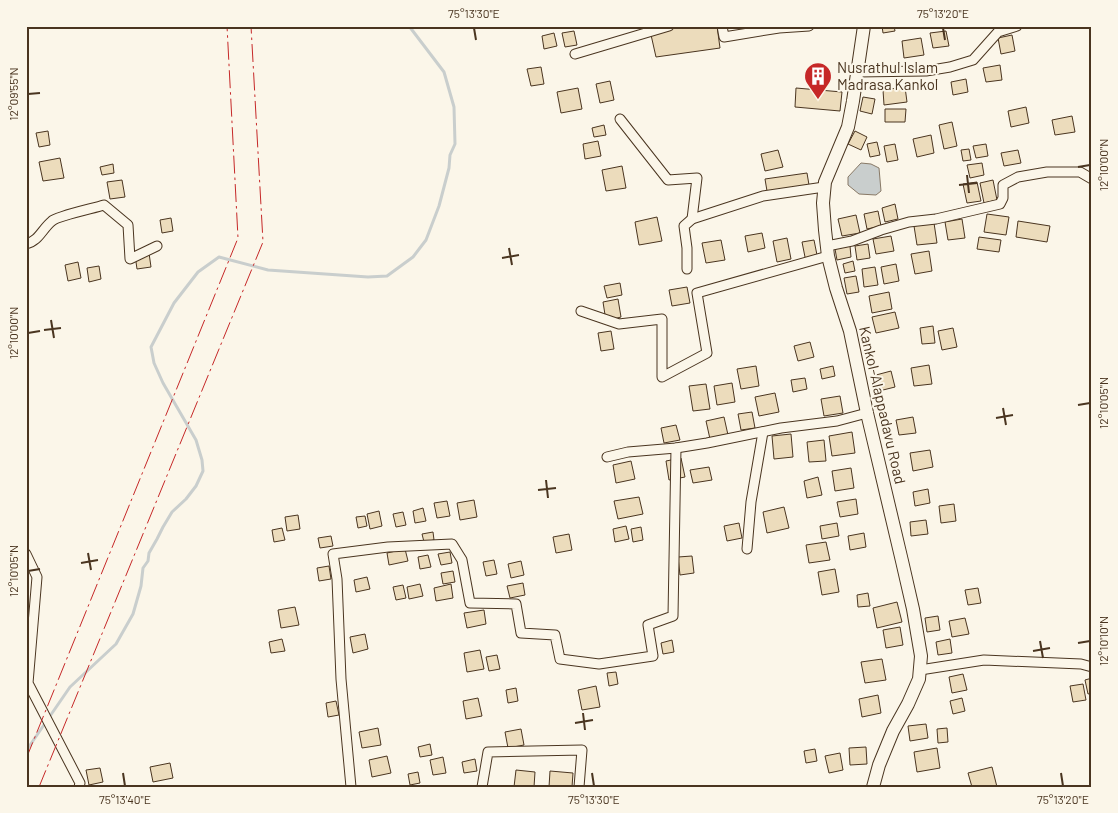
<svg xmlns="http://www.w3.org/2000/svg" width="1118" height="813" viewBox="0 0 1118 813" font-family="Barlow,sans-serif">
<rect width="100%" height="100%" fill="#fbf6e9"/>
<!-- water -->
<path fill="#c9cecd" stroke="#887966" d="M861,163L871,164L879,168L881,191L876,195L859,194L848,185V177Z"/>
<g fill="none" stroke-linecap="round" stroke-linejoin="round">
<!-- stream -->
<path stroke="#c9cecd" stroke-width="3" d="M26,751L70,687L116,644L133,614L141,586L143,568L148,561L149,553L157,539L163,527L172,512L186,499L196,486L203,471L202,460L196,440L163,383L154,363L151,347L174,303L198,272L219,257L268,270L368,277L387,276L413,257L426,240L439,206L449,168L450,155L455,144L454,107L444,72L409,26"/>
</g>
<!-- building -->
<g fill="#ecdcbc" stroke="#4a3520">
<path d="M649,26H717L720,48L656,57Z"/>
<path d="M882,26H894L895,31L883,33Z"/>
<path d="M574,31L577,45L565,47L562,33Z"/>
<path d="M946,31L949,46L933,48L930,33Z"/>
<path d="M554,33L557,46L544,49L542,36Z"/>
<path d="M1012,35L1015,51L1001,54L998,38Z"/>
<path d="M921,38L924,55L904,58L902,41Z"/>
<path d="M1000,65L1002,80L986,82L983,68Z"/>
<path d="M541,67L544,84L531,86L527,69Z"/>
<path d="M966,79L968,92L953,95L951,82Z"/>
<path d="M610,81L614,100L600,103L596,84Z"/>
<path d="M905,87L907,102L884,105L883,90Z"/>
<path d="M578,88L582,109L561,113L557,92Z"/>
<path d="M796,88L842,92L840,111L795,107Z"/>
<path d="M863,97L875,99L872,114L860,111Z"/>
<path d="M1026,107L1029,123L1011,127L1008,111Z"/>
<path d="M885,109H906L905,122H885Z"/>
<path d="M1072,116L1075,132L1055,135L1052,120Z"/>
<path d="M952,122L957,146L944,149L939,125Z"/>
<path d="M604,125L606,135L594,137L592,128Z"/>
<path d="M48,131L50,145L39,147L36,133Z"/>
<path d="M855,131L867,137L861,150L848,144Z"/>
<path d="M931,135L934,153L917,157L913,139Z"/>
<path d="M598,141L601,156L585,159L583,144Z"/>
<path d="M877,142L880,155L870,157L867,144Z"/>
<path d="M895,144L898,160L887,162L884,146Z"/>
<path d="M986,144L988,156L976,158L973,146Z"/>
<path d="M969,149L971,160L963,161L961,150Z"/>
<path d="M778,150L783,167L765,171L761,154Z"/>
<path d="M1018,150L1021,163L1004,166L1001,153Z"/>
<path d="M60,158L64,178L43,181L39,162Z"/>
<path d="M982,163L984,175L970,178L967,165Z"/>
<path d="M113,164L114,173L102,175L100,167Z"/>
<path d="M622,166L626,188L606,191L602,170Z"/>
<path d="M807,173L809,185L767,191L765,179Z"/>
<path d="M122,180L125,197L110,199L107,182Z"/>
<path d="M993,180L997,200L984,203L980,183Z"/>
<path d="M977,182L981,201L967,203L963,184Z"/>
<path d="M895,204L898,219L885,222L882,208Z"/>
<path d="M878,211L881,226L867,229L864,214Z"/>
<path d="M987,214L1009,217L1006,235L984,232Z"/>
<path d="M856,215L860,233L842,236L838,219Z"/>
<path d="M657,217L662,241L639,245L635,222Z"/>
<path d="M171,218L173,231L162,233L160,220Z"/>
<path d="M962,219L965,238L948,240L945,222Z"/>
<path d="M1018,221L1050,226L1047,242L1016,237Z"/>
<path d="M934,223L937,243L917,245L914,226Z"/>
<path d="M762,233L765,248L748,252L745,236Z"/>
<path d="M891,236L894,251L876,254L873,239Z"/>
<path d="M979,237L1001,240L999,252L977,249Z"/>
<path d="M787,238L791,259L777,262L773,241Z"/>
<path d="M721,240L725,260L706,263L702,243Z"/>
<path d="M814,240L818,260L806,262L802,242Z"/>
<path d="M868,244L870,258L857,260L855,246Z"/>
<path d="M850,246L851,257L837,260L835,249Z"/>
<path d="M929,251L932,271L915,274L911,254Z"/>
<path d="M149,253L151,267L137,269L135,255Z"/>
<path d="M853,261L855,271L845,273L843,264Z"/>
<path d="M78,262L81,278L68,281L65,265Z"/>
<path d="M896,264L899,281L884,284L881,267Z"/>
<path d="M99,266L101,279L89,282L87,268Z"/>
<path d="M875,267L878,285L864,287L862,269Z"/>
<path d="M856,276L859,292L847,294L844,278Z"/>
<path d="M620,283L622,295L607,298L604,286Z"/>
<path d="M687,287L690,303L672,306L669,290Z"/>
<path d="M889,292L892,309L872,313L869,296Z"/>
<path d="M618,299L621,317L606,321L603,302Z"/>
<path d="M895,312L899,328L876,333L872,317Z"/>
<path d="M933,326L935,343L922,344L920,328Z"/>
<path d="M953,328L957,347L942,350L938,331Z"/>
<path d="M611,331L614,349L601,351L598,333Z"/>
<path d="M810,342L814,357L798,361L794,346Z"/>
<path d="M929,365L932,384L914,386L911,368Z"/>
<path d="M756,366L759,386L741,389L737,369Z"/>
<path d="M833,366L835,376L822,379L820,369Z"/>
<path d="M891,371L895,387L879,391L876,375Z"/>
<path d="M805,378L807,389L793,392L791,380Z"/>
<path d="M732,383L735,402L717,405L714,386Z"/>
<path d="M706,384L710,409L693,411L689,386Z"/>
<path d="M775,393L779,412L759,416L755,397Z"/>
<path d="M840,396L843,413L824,416L821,399Z"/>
<path d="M752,412L755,428L741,430L738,414Z"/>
<path d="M724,417L728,435L710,439L706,421Z"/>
<path d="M913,417L916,433L899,435L896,420Z"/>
<path d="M676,425L680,440L664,443L661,428Z"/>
<path d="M852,432L855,453L832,456L829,436Z"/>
<path d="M791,434L793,457L774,459L772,436Z"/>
<path d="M824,440L826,461L809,462L807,442Z"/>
<path d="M930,450L933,467L913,471L910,453Z"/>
<path d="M681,458L685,477L669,480L666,461Z"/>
<path d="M631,461L635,479L616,483L613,465Z"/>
<path d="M709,467L712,480L693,483L690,470Z"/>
<path d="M851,468L854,488L835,491L832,471Z"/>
<path d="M818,477L822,495L807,498L804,481Z"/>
<path d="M928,489L930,503L915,506L913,492Z"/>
<path d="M639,497L643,514L618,519L614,501Z"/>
<path d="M856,499L858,514L840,517L837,502Z"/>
<path d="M474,500L477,517L460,520L457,503Z"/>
<path d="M447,501L450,516L437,518L434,503Z"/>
<path d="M954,504L956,521L941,523L939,506Z"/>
<path d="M784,507L789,528L767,533L763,512Z"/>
<path d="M423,508L426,521L415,523L413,511Z"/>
<path d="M379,511L382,526L370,529L367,514Z"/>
<path d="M403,512L406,525L396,527L393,514Z"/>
<path d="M298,515L300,529L287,531L285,517Z"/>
<path d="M365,516L367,526L358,528L356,517Z"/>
<path d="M926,520L928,534L911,536L910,522Z"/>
<path d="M739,523L742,538L727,541L724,526Z"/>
<path d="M837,523L839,536L822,539L820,526Z"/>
<path d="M626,526L629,539L615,542L613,529Z"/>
<path d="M641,527L643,540L633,542L631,529Z"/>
<path d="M282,528L285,540L274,542L272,530Z"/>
<path d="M433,532L434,540L424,542L422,534Z"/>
<path d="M864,533L866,547L850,550L848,536Z"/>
<path d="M569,534L572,550L556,553L553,537Z"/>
<path d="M331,536L333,546L320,548L318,538Z"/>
<path d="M826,542L830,560L809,563L806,545Z"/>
<path d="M405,549L408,561L389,565L387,553Z"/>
<path d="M450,552L452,563L441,565L438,554Z"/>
<path d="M428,555L431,567L420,569L418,557Z"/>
<path d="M692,556L694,573L680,575L678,557Z"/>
<path d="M494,560L497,574L486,576L483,562Z"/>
<path d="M521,561L524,575L511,578L508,564Z"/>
<path d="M329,566L331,579L319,581L317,568Z"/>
<path d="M835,569L839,592L822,595L818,572Z"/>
<path d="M453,571L455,582L443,584L441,573Z"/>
<path d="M367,577L370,589L356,592L354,580Z"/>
<path d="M523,583L525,595L510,598L507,586Z"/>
<path d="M420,584L423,596L409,599L407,587Z"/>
<path d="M451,584L453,598L436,601L434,588Z"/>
<path d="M403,585L406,598L396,600L393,587Z"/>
<path d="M978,588L981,603L968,605L965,590Z"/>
<path d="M868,593L870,606L858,607L857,595Z"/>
<path d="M897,602L902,622L877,628L873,608Z"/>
<path d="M295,607L299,625L281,628L278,610Z"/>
<path d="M484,610L486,624L467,628L464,613Z"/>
<path d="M938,616L940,630L927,632L925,618Z"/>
<path d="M965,618L969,634L952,637L949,621Z"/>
<path d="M900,627L903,645L886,648L883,630Z"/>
<path d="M365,634L368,649L353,653L350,637Z"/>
<path d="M282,639L285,651L271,653L269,642Z"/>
<path d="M950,639L952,653L938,655L936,642Z"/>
<path d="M672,640L674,652L663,654L661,643Z"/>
<path d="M480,650L484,669L467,672L464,653Z"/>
<path d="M497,655L500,669L489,671L486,657Z"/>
<path d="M882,659L886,680L865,683L861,662Z"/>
<path d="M616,672L618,684L609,686L607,673Z"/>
<path d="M963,674L967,690L952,693L949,677Z"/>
<path d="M1092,678V693L1088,694L1085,680Z"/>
<path d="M1083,684L1086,700L1073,702L1070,686Z"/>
<path d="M596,686L600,707L582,710L578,690Z"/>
<path d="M516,688L518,701L508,703L506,690Z"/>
<path d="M878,695L881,713L862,717L859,699Z"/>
<path d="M478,698L482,716L466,719L463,701Z"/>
<path d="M962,698L965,711L953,714L950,701Z"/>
<path d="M336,701L339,715L328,717L326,703Z"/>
<path d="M926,724L928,738L910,741L908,726Z"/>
<path d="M378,728L381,745L362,748L359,732Z"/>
<path d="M947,728L948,742L938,743L937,729Z"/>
<path d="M521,729L524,745L508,748L505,732Z"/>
<path d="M430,744L432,755L420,757L418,747Z"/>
<path d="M866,747L867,764L850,765L849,748Z"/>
<path d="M937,748L940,768L917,772L914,752Z"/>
<path d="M815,749L817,761L806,763L804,751Z"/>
<path d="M840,753L843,770L829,773L825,756Z"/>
<path d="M387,756L391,773L372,777L369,760Z"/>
<path d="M443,757L446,773L433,775L430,760Z"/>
<path d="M475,759L477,771L464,773L462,762Z"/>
<path d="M170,763L173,778L153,782L150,767Z"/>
<path d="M992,767L997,787H972L968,773Z"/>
<path d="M100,768L103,782L89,785L86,770Z"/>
<path d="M516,770L535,772L534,787H514Z"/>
<path d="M550,771L573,773L572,787H549Z"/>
<path d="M418,772L420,783L410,785L408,774Z"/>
</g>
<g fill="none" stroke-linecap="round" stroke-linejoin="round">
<!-- street casing -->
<g stroke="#4a3520" stroke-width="11">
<g id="street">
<path d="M722,26L724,37L779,28L809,26"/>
<path d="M575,54L669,26"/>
<path d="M857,72L926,71L950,67L973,60L998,32L1017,26"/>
<path d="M620,119L668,180L697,178L692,219"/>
<path d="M26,244C39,241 42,229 52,221C57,216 95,208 104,205L128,225L130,259L157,246"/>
<path d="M827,246L852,241L881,230L909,222L936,219L1000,204L1003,198V185L1018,177L1047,172H1080L1092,179"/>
<path d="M687,269V248L684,226L692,219L763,196L824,187"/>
<path d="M581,311L619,324L662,319V377L707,353L697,293L828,256"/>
<path d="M607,457L628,452L676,448L707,443L781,428L837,421L867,413"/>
<path d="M747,549L751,502L763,432"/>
<path d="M26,554L37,577L28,683L80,783L79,787"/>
<path d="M920,670L984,660L1081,664L1092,667"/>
<path d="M351,787L341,679L337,579L333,554L388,547L452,544L462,560L470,603L516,604L521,633L555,635L560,659L599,664L653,656L648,625L673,616L676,448"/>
<path d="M482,787L488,752L582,750L579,787"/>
</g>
</g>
<!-- secondary casing -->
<g stroke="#4a3520" stroke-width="14">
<path id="secondary" d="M864,26L853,101L848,127L825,182L823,203L825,230L828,256L836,288L850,331L867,413L902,561L913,609L921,656L919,679L908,704L893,731L879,765L873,787"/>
</g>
<!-- street -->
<use href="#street" stroke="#fbf6e9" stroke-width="9"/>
<!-- secondary -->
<use href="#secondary" stroke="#fbf6e9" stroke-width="12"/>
<!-- power -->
<g stroke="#c62828" stroke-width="1" stroke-dasharray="18 4 2.5 4" stroke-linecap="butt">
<path d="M26,759L238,238L227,26"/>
<path d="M39,787L263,242L251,26"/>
</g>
</g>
<!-- ticks -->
<path fill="none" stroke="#4a3520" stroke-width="2" d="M474,28L476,40M943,28L945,40M28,94L40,93M1078,167L1090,165M967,175L969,193M959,185L977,183M509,248L512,265M502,258L519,255M51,320L54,338M44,330L61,328M28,333L40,331M1078,405L1090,403M1003,408L1006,425M996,418L1013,415M546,480L548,498M538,490L556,488M88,553L91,570M81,563L98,560M28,571L40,569M1040,641L1043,658M1078,643L1090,641M1033,651L1050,648M583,713L585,730M575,723L593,720M123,773L125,786M592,773L594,786M1061,773L1063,786"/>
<!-- icons -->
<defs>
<g id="building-pin" transform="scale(1.4375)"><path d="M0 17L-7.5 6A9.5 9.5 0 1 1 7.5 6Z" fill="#c62828" stroke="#fbf6e9"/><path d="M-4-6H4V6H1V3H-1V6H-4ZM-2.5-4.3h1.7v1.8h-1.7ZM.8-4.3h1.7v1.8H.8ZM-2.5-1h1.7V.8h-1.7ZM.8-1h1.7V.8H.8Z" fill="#fff"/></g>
</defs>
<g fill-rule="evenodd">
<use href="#building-pin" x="818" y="76"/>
</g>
<g text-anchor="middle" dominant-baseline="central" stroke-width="4" stroke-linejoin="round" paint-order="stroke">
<!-- poi labels -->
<g font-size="15" fill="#4a3520" stroke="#fbf6e9" text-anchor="start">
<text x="837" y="67">Nusrathul Islam<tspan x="837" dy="17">Madrasa Kankol</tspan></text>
</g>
<!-- street labels -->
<g font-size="15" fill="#4a3520" stroke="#fbf6e9">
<text transform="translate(883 405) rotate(77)">Kankol-Alappadavu Road</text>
</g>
</g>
<!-- border -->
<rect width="1118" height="813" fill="none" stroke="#fbf6e9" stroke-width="55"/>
<rect x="28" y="28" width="1062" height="758" fill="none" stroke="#4a3520" stroke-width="2"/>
<g font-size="12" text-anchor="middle" fill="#4a3520">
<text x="474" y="18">75°13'30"E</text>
<text x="943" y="18">75°13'20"E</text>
<text transform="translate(14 94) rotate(-90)" y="4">12°09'55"N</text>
<text transform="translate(1104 165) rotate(-90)" y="4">12°10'00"N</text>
<text transform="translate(14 333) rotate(-90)" y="4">12°10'00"N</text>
<text transform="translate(1104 403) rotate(-90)" y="4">12°10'05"N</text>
<text transform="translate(14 571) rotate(-90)" y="4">12°10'05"N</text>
<text transform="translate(1104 641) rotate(-90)" y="4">12°10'10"N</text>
<text x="125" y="804">75°13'40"E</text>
<text x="594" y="804">75°13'30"E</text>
<text x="1063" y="804">75°13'20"E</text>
</g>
</svg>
